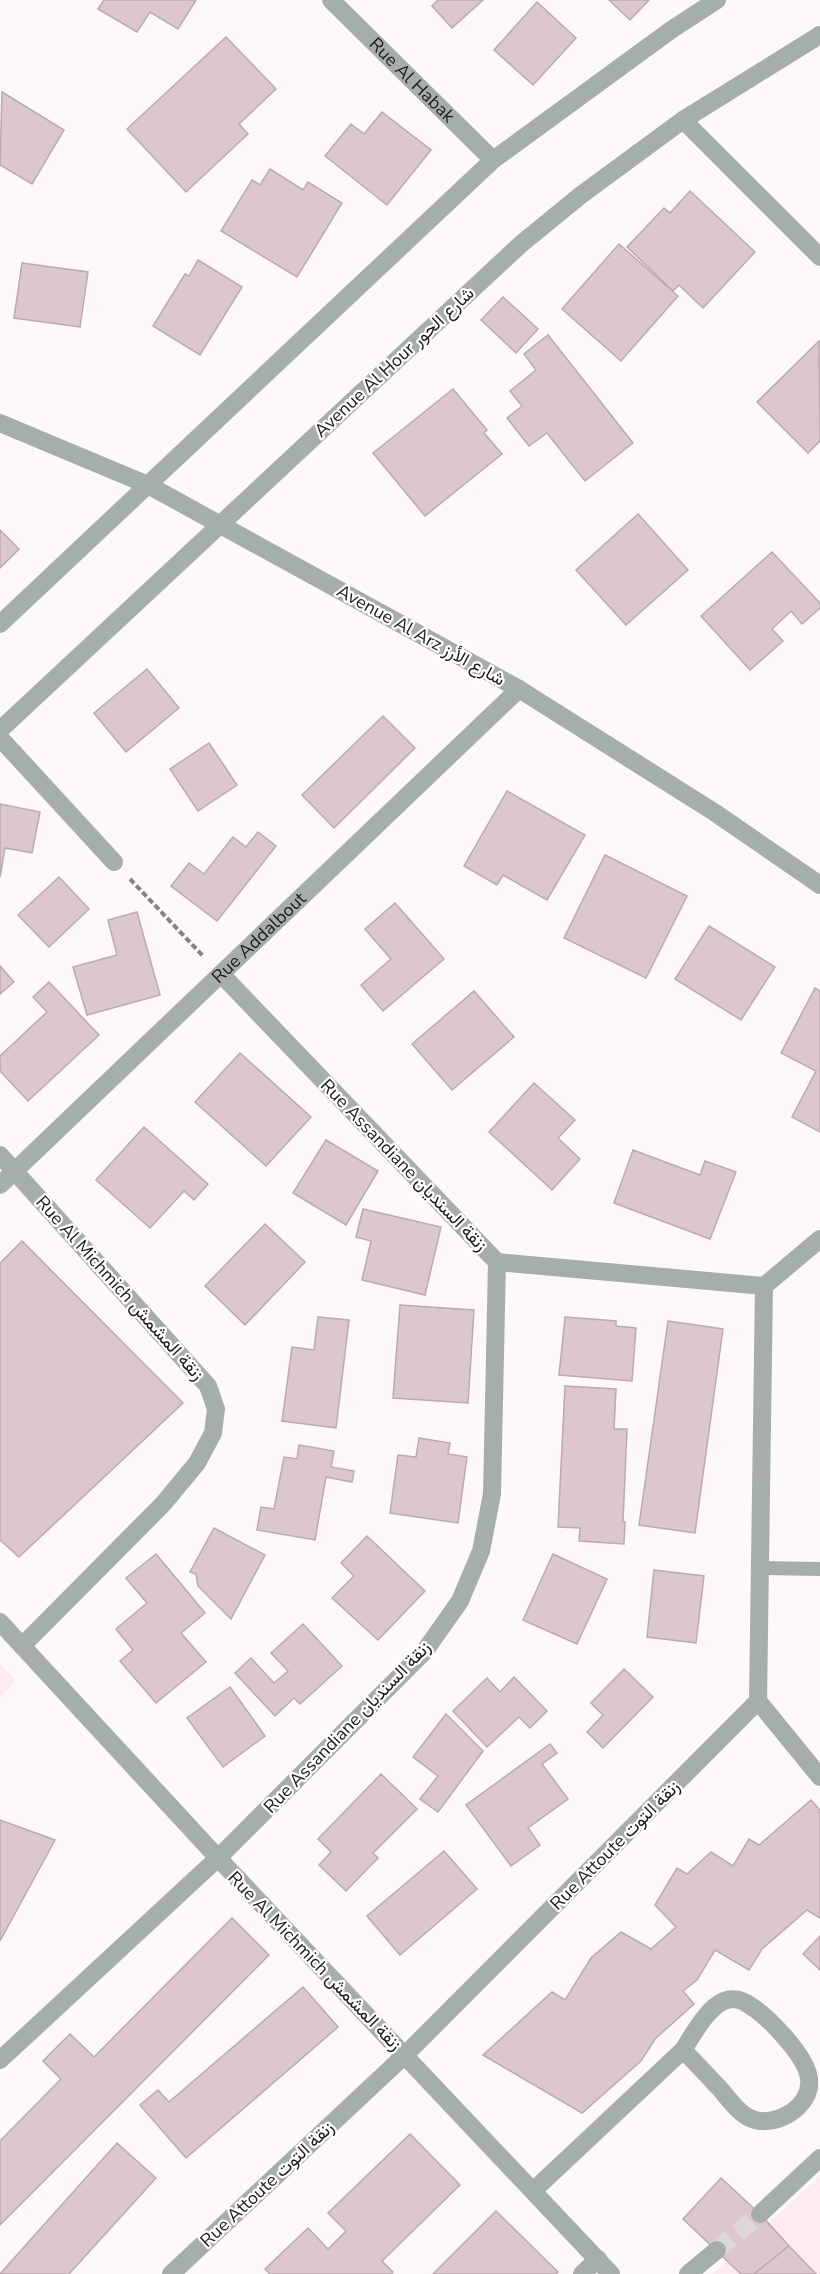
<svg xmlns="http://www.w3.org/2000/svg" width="820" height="2274" viewBox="0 0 820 2274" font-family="'Nunito Sans',Vazirmatn,sans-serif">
<rect width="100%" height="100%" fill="#fdf8fa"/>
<!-- built -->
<g fill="#fdebf0">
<path d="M0,1664L16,1681L0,1697Z"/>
<path d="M820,2176V2274H713Z"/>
</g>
<!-- building -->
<g fill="#dcc7ce" stroke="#bda9af" stroke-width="1.5">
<path d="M104,0H196L178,29L150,12L137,32L98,9Z"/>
<path d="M438,0H483L452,28L432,6Z"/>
<path d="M609,0H649L630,20Z"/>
<path d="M537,2L576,38L533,85L494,50Z"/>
<path d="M226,37L276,89L239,124L248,134L186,192L127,129Z"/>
<path d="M2,92L64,130L32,184L0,165Z"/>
<path d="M382,112L431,150L387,205L325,156L351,124L364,134Z"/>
<path d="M270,169L303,190L308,182L342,203L297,277L221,231L252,180L260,185Z"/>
<path d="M690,191L755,252L703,308L679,285L673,291L627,247L664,208L670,213Z"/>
<path d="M619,244L678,296L621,361L562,309Z"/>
<path d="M198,260L242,287L200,355L153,326L185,274L189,276Z"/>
<path d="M22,263L88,272L80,327L14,318Z"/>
<path d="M503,297L538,329L516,353L481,320Z"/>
<path d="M548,335L633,443L585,481L547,433L529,446L507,418L522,406L510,391L536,370L524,354Z"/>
<path d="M819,341L820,441L808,453L757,402Z"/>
<path d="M453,389L487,430L484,433L502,454L425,516L373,453Z"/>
<path d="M638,514L688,570L626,625L576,570Z"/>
<path d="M0,530L19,549L0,568Z"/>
<path d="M772,552L820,603V608L802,624L791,611L772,629L783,641L750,670L701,616Z"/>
<path d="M147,669L179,708L126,752L94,713Z"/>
<path d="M383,716L415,748L334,828L302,795Z"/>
<path d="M209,743L237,785L198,811L170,769Z"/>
<path d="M507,791L585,835L547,900L503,875L497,885L464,866Z"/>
<path d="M0,804L40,812L32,853L5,848L0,877Z"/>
<path d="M258,832L276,846L217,921L171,886L189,863L204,874L233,837L246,847Z"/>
<path d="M605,855L687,896L646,978L564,938Z"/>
<path d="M59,877L89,909L49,947L18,915Z"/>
<path d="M395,903L444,959L383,1011L361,985L391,959L365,929Z"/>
<path d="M137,912L160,995L87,1015L73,967L117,955L108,920Z"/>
<path d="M709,926L775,967L741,1020L675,979Z"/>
<path d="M0,966L14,982L0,994Z"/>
<path d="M49,982L99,1035L28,1101L0,1071V1056L47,1012L33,997Z"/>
<path d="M815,988L820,991V1132L792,1117L816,1071L781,1053Z"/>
<path d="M474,991L514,1037L452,1090L412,1044Z"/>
<path d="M240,1053L311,1117L266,1166L195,1102Z"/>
<path d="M534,1083L575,1120L558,1138L580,1159L552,1190L489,1132Z"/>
<path d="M144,1127L208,1184L194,1200L184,1191L150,1228L96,1180Z"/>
<path d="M326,1140L378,1171L346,1225L293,1193Z"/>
<path d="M633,1150L700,1175L705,1161L736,1172L710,1239L614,1203Z"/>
<path d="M363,1209L441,1227L425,1295L362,1280L371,1241L356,1237Z"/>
<path d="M265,1224L305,1262L245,1325L205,1286Z"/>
<path d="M22,1241L183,1403L19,1557L0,1540V1263Z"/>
<path d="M400,1305L474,1310L468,1403L393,1398Z"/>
<path d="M318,1317L349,1320L336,1428L282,1421L292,1347L314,1350Z"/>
<path d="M565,1317L616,1321V1326L636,1328L632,1381L559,1375Z"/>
<path d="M668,1321L723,1329L695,1533L639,1525Z"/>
<path d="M565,1386L616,1389L614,1429H627L623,1522H625L624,1544L579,1541L580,1528L558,1527Z"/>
<path d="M419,1438L450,1443L448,1454L467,1457L458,1523L390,1513L398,1455L416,1457Z"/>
<path d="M299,1445L334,1451L331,1467L354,1471L352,1482L326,1477L315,1540L257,1530L261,1507L274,1509L284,1457L297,1459Z"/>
<path d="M214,1528L265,1555L231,1619L198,1586L196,1574L190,1572Z"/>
<path d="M367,1536L425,1591L378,1640L332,1598L354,1576L341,1563Z"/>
<path d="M156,1554L205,1613L181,1633L206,1662L156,1703L120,1661L133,1650L116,1629L147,1603L126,1578Z"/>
<path d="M553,1554L607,1579L577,1644L523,1620Z"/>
<path d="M654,1570L704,1576L696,1643L647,1637Z"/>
<path d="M303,1624L342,1666L300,1704L294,1698L275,1716L235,1673L251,1658L274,1683L288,1671L271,1653Z"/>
<path d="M624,1669L653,1697L603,1748L587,1732L603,1715L591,1703Z"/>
<path d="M514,1677L547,1711L530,1728L519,1717L487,1747L453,1711L487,1678L500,1692Z"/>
<path d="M230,1687L265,1736L223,1767L187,1718Z"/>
<path d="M446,1714L483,1751L438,1812L420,1799L438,1776L413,1757Z"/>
<path d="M550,1744L557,1753L542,1764L568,1799L528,1828L540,1845L511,1866L466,1805Z"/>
<path d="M381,1774L417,1809L373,1853L378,1858L346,1891L319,1865L331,1852L318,1839Z"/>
<path d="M811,1800L820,1810V1918L807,1910L762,1949L749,1970L715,1950L697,1980L683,1991L694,2004L655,2039L641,2061L582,2113L483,2055L552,1992L565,2000L591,1958L621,1932L651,1949L676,1927L655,1905L677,1868L687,1874L711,1852L733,1866L749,1839L759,1845Z"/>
<path d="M0,1820L55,1840L0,1941Z"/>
<path d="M444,1851L477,1889L400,1955L367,1916Z"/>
<path d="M232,1918L269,1955L0,2225V2141L61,2079L43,2061L70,2034L94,2057Z"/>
<path d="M820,1936V1970L803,1954Z"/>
<path d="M303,1987L338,2027L186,2158L140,2105L158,2090L169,2102Z"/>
<path d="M410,2134L460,2185L382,2261L393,2272L391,2274H270L265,2269L308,2228L328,2249L346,2231L328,2213Z"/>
<path d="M117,2143L156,2178L69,2274H0Z"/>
<path d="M721,2178L760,2214L789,2246L754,2274H741L683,2219Z"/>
<path d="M496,2211L558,2272L556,2274H433Z"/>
<path d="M789,2246L816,2274H754Z"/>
</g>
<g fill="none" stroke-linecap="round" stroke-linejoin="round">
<!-- tertiary-tunnel -->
<path stroke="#dcd7d9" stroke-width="18" stroke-dasharray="18 9" stroke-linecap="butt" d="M717,2250L760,2214"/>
<!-- path -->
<path stroke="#878183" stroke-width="4" stroke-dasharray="6 3" stroke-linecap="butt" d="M130,879L203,956"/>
<!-- service -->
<path stroke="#a6aeaa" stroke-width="14" d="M760,1568L820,1569"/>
<!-- minor -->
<g stroke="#a6aeaa" stroke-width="18">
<path id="s1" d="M331,0L493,160"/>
<path d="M683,120L820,257"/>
<path d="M0,738L114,862"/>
<path d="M0,1155L208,1386L216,1409L213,1433L197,1463L163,1504L22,1646"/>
<path id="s2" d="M0,1185L519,689"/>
<path d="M497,1262L764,1286"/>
<path d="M764,1286L820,1239"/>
<path d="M0,1622L218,1858L611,2274"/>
<path d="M758,1701L820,1777"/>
<path d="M0,2060L218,1858L424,1652L460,1601L481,1551L492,1494L497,1262L221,974"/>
<path d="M534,2190L683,2050C692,2036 708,2007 724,2001C731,1998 740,1999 746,2003C766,2014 807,2056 809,2079C813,2108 770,2132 746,2116C736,2110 729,2099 721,2090C708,2076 696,2063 683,2050"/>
<path d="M171,2274L405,2055L758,1701L764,1286"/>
<path d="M582,2274L598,2259"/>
</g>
<!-- tertiary -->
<g stroke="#a6aeaa" stroke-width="18">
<path d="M0,423L148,485L519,689L714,812L820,885"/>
<path d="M0,624L493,160L671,30L717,0"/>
<path d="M0,730L521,244L581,195L683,120L820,35"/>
<path d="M760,2214L820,2158"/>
<path d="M688,2274L717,2250"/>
</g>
</g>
<g text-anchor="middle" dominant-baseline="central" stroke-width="4.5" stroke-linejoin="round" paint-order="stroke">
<!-- street labels -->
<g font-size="18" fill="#20191b" stroke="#fff">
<text stroke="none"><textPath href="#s1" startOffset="114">Rue Al Habak</textPath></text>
<text transform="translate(394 362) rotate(-43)">Avenue Al Hour شارع الحور</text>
<text transform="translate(421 635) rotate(29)">Avenue Al Arz شارع الأرز</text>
<text stroke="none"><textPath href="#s2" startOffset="358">Rue Addalbout</textPath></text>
<text transform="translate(404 1165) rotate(46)">Rue Assandiane زنقة السنديان</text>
<text transform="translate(120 1288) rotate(48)">Rue Al Michmich زنقة المشمش</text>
<text transform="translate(347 1727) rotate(-46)">Rue Assandiane زنقة السنديان</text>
<text transform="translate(615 1845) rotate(-45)">Rue Attoute زنقة التوت</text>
<text transform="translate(315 1961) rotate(46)">Rue Al Michmich زنقة المشمش</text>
<text transform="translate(267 2184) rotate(-43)">Rue Attoute زنقة التوت</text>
</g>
</g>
</svg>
